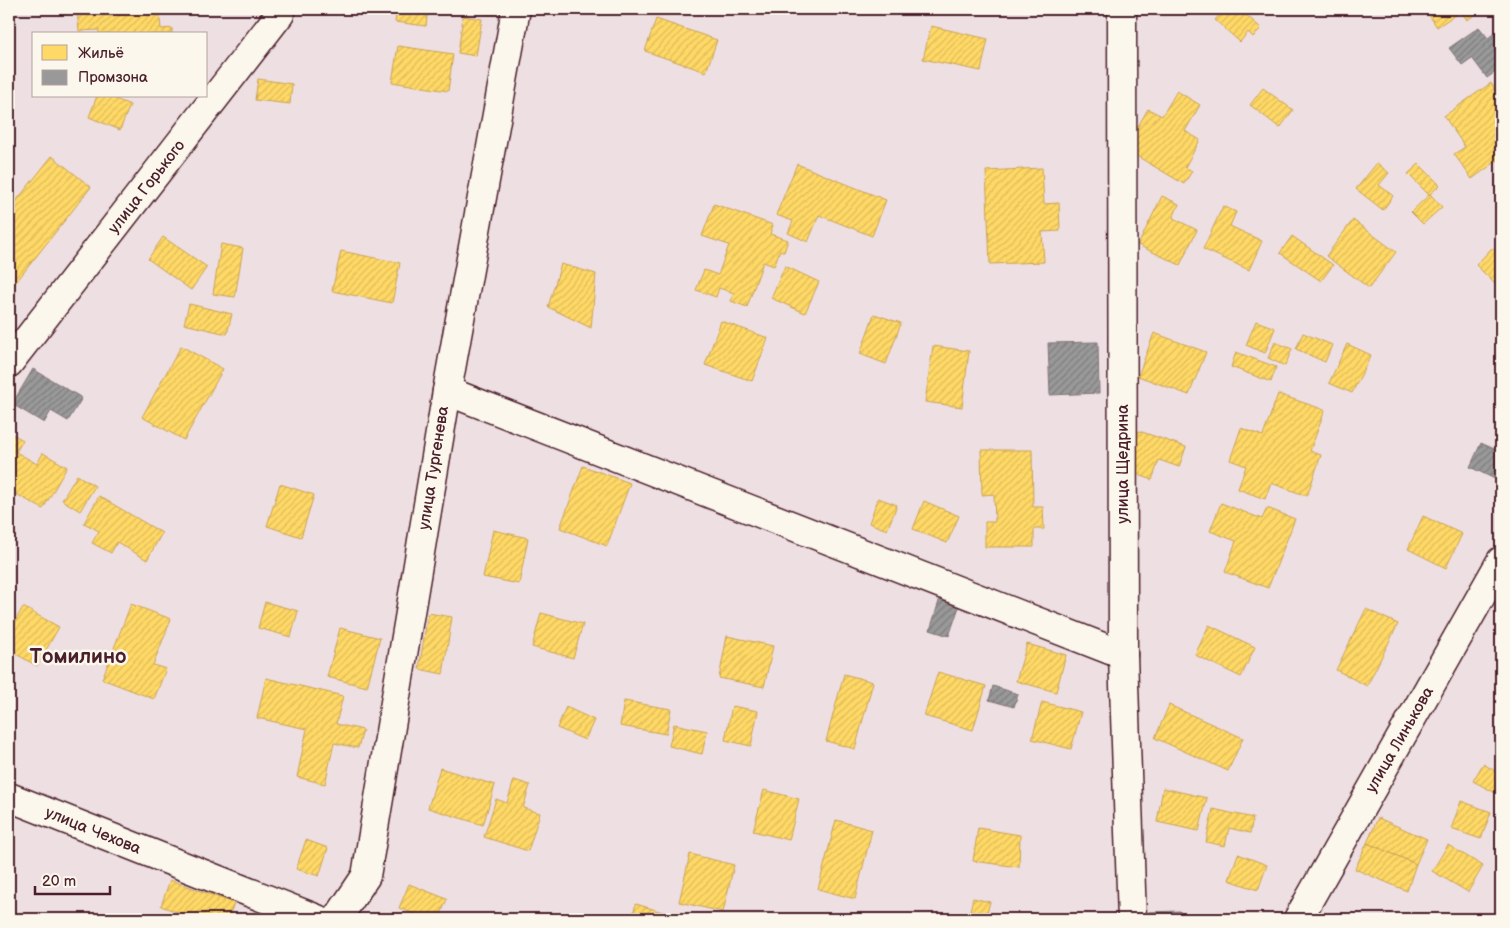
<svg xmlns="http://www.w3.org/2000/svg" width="1510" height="928" viewBox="0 0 1510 928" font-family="'Balsamiq Sans',sans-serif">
<defs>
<pattern id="homes-hatch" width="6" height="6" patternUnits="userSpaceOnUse" patternTransform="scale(1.25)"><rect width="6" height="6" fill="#ffd966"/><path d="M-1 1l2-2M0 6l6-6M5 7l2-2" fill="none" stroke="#dcba59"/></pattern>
<pattern id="industry-hatch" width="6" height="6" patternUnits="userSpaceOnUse" patternTransform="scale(1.25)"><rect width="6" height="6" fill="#999"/><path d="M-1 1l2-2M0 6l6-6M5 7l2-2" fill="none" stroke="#7f7c7d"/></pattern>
</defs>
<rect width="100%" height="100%" fill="#eedfe2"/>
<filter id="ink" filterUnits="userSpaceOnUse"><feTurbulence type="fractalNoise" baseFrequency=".02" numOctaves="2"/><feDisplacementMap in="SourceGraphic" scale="10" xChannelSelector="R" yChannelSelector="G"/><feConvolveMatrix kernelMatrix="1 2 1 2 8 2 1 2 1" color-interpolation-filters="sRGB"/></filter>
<g filter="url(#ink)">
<!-- homes -->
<g fill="url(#homes-hatch)" stroke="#c9a154">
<path d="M77,9H159L161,29L172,28V34H99V30L79,31Z"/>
<path d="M397,9H428L426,26L395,22Z"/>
<path d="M461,9H496L495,15L461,11Z"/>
<path d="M1225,9H1250L1245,14L1261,28L1253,37L1248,32L1240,42L1215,20Z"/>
<path d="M1425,9H1484L1467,20L1461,11L1437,27Z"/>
<path d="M463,16L482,19L476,56L458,53Z"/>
<path d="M656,19L717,40L706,72L645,51Z"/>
<path d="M931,26L988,39L981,71L923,59Z"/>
<path d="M398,46L453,54L448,91L392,82Z"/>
<path d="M258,79L292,84L290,104L255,100Z"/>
<path d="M1491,83L1496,91L1501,87V116L1497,119L1501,125V158L1472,179L1454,154L1465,147L1444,116Z"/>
<path d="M1263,88L1293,110L1280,128L1250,105Z"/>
<path d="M1177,91L1200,105L1185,131L1200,140L1185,167L1192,171L1184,184L1125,149L1148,109L1162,116Z"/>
<path d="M97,96H109L130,105L120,130L89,117Z"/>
<path d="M52,156L91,187L9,291V210Z"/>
<path d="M1377,163L1389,173L1379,185L1393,196L1383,210L1356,189Z"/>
<path d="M797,164L886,200L872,236L819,215L808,242L788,233L793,221L776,215Z"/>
<path d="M1419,164L1440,185L1429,195L1408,174Z"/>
<path d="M1042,168L1044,204L1059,203L1060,231L1042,232L1044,262L990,264L986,171Z"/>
<path d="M1430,194L1442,207L1423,224L1411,212Z"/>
<path d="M1162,196L1179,204L1173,218L1197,230L1180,265L1138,245Z"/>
<path d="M714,204L773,225L770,234L788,240L784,252L780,250L774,266L763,262L747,307L731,301L734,293L719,288L716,297L696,290L704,270L718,275L729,245L702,236Z"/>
<path d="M1223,206L1236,212L1230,226L1262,241L1249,270L1203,249Z"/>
<path d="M1353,220L1396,252L1369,288L1326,256Z"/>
<path d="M1292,236L1333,265L1321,281L1280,253Z"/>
<path d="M163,237L207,267L191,290L148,259Z"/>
<path d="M221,244L243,248L235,297L213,294Z"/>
<path d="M1492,248L1501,257V282L1497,286L1476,265Z"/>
<path d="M341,251L400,263L392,303L332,291Z"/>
<path d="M561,264L596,274L591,328L548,307Z"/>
<path d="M785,266L819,282L805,313L771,298Z"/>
<path d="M189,304L232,314L227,334L184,324Z"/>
<path d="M874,314L901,323L886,364L860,354Z"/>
<path d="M721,321L768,338L752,381L705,365Z"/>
<path d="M1256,321L1275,328L1265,353L1246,345Z"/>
<path d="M1154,333L1206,352L1189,395L1138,376Z"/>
<path d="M1303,333L1332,345L1325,362L1296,349Z"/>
<path d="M1275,342L1292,349L1285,366L1268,358Z"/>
<path d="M1347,344L1371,355L1352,393L1329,383Z"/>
<path d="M181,346L223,369L184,440L142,417Z"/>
<path d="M933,346L969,351L962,407L925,402Z"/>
<path d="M1236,352L1276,367L1271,382L1231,367Z"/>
<path d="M1278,394L1325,410L1310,451L1321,455L1307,496L1271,483L1265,499L1238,489L1246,466L1230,460L1241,428L1263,436Z"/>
<path d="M1139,431L1186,447L1179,467L1159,460L1152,480L1132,472L1138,453L1132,451Z"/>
<path d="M9,432L23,440L16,452L37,464L43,453L67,467L43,509L9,490Z"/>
<path d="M981,450H1032L1033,507H1043L1044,529H1034V547H985V522H995L994,494L982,495Z"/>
<path d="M583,466L630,483L607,546L560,528Z"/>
<path d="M77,475L95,486L80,511L62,500Z"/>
<path d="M280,484L314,495L301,537L267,526Z"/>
<path d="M99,496L162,533L147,560L117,542L111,553L92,543L99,531L84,523Z"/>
<path d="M878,498L897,505L887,530L869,523Z"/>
<path d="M924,501L959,516L947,543L913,529Z"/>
<path d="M1221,503L1262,519L1267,508L1295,519L1268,588L1225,572L1236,541L1210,531Z"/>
<path d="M1423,516L1462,534L1446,568L1408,549Z"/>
<path d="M493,530L528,538L519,584L483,577Z"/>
<path d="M265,602L298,611L291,637L258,628Z"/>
<path d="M131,604L171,619L153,665L166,669L154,699L102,679Z"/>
<path d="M23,607L59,627L37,666L9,650V632Z"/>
<path d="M1366,609L1398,624L1367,686L1336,670Z"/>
<path d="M428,613L452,617L443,674L419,669Z"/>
<path d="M541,613L583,624L573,658L532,647Z"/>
<path d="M1209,625L1255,647L1241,677L1195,655Z"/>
<path d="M340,628L380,638L367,687L327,677Z"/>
<path d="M727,636L773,646L764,687L719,678Z"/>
<path d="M1027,644L1066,655L1056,692L1016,681Z"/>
<path d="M938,672L986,686L973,730L924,716Z"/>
<path d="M844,674L873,682L855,749L826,741Z"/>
<path d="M266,678L343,696L336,724L363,730L358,748L334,743L325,784L297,777L307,729L257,718Z"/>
<path d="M624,701L671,709L666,734L620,726Z"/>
<path d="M1042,702L1081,712L1071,749L1032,739Z"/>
<path d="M1169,705L1243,738L1228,771L1155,738Z"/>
<path d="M732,706L758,711L751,746L725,740Z"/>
<path d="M566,707L594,720L585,740L557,728Z"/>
<path d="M1501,720V734L1496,732Z"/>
<path d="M674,724L707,731L702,754L669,746Z"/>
<path d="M1483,764L1501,774V796L1473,781Z"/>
<path d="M440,768L495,785L483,825L428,808Z"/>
<path d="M514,780L530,785L523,808L540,813L528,851L484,837L496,799L507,803Z"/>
<path d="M1163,788L1207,798L1199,831L1157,822Z"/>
<path d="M764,790L799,799L789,840L753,831Z"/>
<path d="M1461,801L1491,812L1481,839L1451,829Z"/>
<path d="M1213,809L1253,818L1250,833L1229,828L1225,846L1206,842Z"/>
<path d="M1378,818L1427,839L1416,864L1367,843Z"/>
<path d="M836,820L872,830L855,899L818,889Z"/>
<path d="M978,828L1020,835L1019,867L973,861Z"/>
<path d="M1501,830V844L1496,841Z"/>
<path d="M306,840L328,848L319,876L296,869Z"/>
<path d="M1367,843L1416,864L1407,891L1355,869Z"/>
<path d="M1448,845L1483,866L1468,892L1432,871Z"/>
<path d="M690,854L734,865L723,912L679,902Z"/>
<path d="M1238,854L1267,865L1258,890L1229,880Z"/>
<path d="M170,880L234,903L228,919H196L161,906Z"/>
<path d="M409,884L447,899L439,919H427L399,908Z"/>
<path d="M973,898L990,902L985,919H968Z"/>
<path d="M636,904L686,919H631Z"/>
<path d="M1227,915L1250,917L1251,919H1227Z"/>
</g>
<!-- industry -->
<g fill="url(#industry-hatch)" stroke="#817478">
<path d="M1479,27L1488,38L1501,28V52L1496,56L1501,63V68L1487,78L1472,58L1462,65L1449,48Z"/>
<path d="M1098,342L1099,393L1050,395L1048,343Z"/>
<path d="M33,369L82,398L68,421L51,411L44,423L12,404Z"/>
<path d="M1481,443L1501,452V482L1470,467Z"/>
<path d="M940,598L960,604L949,636L930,630Z"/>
<path d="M993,686L1018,694L1014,707L989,700Z"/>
<path d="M1180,911V919H1150L1149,912Z"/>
</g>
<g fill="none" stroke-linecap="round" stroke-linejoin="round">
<!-- minor casing -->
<g stroke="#4a1f2b" stroke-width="31">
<g id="minor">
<path d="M1122,9L1123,655L1132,919"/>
<path d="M9,363L280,14V9"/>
<path d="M447,391L1123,655"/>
<path d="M9,797L317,919"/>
<path d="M337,919L366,876L447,391L516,9"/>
<path d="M1298,919L1501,561"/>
</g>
</g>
<!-- minor -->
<use href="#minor" stroke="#fbf7ec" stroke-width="28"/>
</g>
</g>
<g text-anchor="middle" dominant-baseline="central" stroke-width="5" stroke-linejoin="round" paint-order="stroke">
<!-- street labels -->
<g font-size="16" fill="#4a1f2b" stroke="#fbf7ec">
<text transform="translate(147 187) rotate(-52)">улица Горького</text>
<text transform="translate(1123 464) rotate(-90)">улица Щедрина</text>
<text transform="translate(434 468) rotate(-81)">улица Тургенева</text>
<text transform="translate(1400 740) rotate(-60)">улица Линькова</text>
<text transform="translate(93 831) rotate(22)">улица Чехова</text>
</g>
<!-- district labels -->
<g font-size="21" font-weight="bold" fill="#4a1f2b" stroke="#fbf7ec">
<text x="78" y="656">Томилино</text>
</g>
</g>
<!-- margin -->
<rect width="1510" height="928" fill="none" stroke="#fbf7ec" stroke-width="30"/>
<rect x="15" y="15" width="1480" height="898" fill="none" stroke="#4a1f2b" stroke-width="2" filter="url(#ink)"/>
<!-- legend -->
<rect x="32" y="32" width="175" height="65" fill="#fbf7ec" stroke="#b4a19f"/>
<rect x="42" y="45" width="25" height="15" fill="#ffd966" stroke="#b4a19f"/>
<text x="78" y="58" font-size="15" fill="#4a1f2b">Жильё</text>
<rect x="42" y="70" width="25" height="15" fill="#999999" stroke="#b4a19f"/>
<text x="78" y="82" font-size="15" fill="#4a1f2b">Промзона</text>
<!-- scale -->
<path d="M35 886v8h75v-8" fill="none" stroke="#4a1f2b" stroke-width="2.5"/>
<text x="42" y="886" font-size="15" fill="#4a1f2b" stroke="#fbf7ec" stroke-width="4" paint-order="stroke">20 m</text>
</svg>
